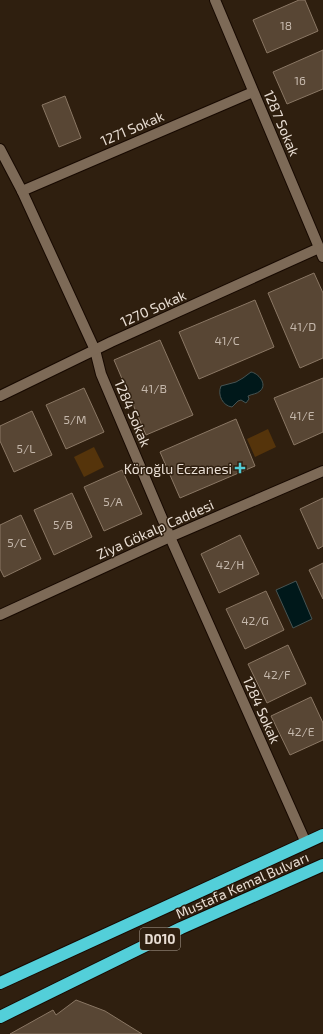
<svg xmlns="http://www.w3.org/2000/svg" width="323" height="1034" viewBox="0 0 323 1034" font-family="'Exo 2',sans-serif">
<rect width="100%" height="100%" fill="#2f1f0f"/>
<!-- green -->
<g fill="#55340b">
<path d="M268,429L276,447L255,457L247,439Z"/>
<path d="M94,447L104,467L84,477L74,457Z"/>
</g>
<!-- water -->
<g fill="#00181a" stroke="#465352">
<path d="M251,372C258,373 268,384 260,391C257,394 252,394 248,396L249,399L246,403L241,400L238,401L232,407C223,406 217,395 221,386L236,382L243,378Z"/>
<path d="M296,581L312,619L293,628L276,590Z"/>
</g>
<!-- building -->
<g fill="#584634" stroke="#8a7764">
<path d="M299,0H305L318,31L267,53L253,20Z"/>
<path d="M323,50V89L287,104L273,72Z"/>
<path d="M65,96L81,138L59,147L42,105Z"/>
<path d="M314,273L323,293V358L300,368L268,293Z"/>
<path d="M255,300L274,347L199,379L179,332Z"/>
<path d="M160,340L193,415L146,435L114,360Z"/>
<path d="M323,378V432L294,445L274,398Z"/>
<path d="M84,388L104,432L66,449L46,405Z"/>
<path d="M32,411L52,455L14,472L0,441V426Z"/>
<path d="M236,419L255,466L180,498L160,452Z"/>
<path d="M122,470L142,514L104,531L84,487Z"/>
<path d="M72,493L92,537L54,555L34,510Z"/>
<path d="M323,498V546L318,549L300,509Z"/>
<path d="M21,515L41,559L4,577L0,569V525Z"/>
<path d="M240,535L259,574L219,593L201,554Z"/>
<path d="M323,563V599L309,570Z"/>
<path d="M266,591L284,630L245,649L226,609Z"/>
<path d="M288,645L306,684L267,703L248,664Z"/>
<path d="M311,697L323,723V740L290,755L271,716Z"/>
<path d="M76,1000L105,1011L142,1034H10L53,1010L56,1015Z"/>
</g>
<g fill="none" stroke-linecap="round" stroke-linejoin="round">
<!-- minor casing -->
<g stroke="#170900" stroke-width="12">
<g id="minor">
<path d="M215,0L323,257"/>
<path d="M0,149L22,191L95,350L101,374L170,537L306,843"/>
<path d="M22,191L253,92"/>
<path d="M0,396L111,342L319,248"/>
<path d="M0,615L170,537L323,471"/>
</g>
</g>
<!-- highway casing -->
<g stroke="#170900" stroke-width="14">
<g id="highway">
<path d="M0,983L323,835"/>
<path d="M0,1017L181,928L323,865"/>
</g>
</g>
<!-- minor -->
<use href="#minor" stroke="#7d6a57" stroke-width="10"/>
<!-- highway -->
<use href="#highway" stroke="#53cfd9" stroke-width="12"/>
</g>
<!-- markers -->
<path fill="#52ccd6" stroke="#2f1f0f" stroke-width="1.5" d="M238 462h4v4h4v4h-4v4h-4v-4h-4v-4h4z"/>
<g text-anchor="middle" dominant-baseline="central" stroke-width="3" stroke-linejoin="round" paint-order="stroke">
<!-- number labels -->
<g font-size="12" fill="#c5b8ac">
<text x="286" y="25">18</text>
<text x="300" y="80">16</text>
<text x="303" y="326">41/D</text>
<text x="227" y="340">41/C</text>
<text x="154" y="388">41/B</text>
<text x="302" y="415">41/E</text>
<text x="75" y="419">5/M</text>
<text x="26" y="448">5/L</text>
<text x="113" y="501">5/A</text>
<text x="63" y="524">5/B</text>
<text x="17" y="542">5/C</text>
<text x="230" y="564">42/H</text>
<text x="255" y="620">42/G</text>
<text x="277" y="674">42/F</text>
<text x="301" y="731">42/E</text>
</g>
<!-- shield labels -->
<rect fill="#2f1f0f" stroke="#b1a599" stroke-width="1" x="140" y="928" width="40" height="22" rx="3"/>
<g font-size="13" font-weight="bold" fill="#e9ded4">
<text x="160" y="939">D010</text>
</g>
<!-- street labels -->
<g font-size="14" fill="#e9ded4" stroke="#2f1f0f">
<text transform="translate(282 123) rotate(67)">1287 Sokak</text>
<text transform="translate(132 128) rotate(-23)">1271 Sokak</text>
<text transform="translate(153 308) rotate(-24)">1270 Sokak</text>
<text transform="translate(133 413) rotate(67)">1284 Sokak</text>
<text transform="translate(155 529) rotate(-24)">Ziya Gökalp Caddesi</text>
<text transform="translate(262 710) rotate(66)">1284 Sokak</text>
<text transform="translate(242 885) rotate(-24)">Mustafa Kemal Bulvarı</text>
</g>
<!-- poi labels -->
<g font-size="14" fill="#e9ded4" stroke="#2f1f0f" text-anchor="end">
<text x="232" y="468">Köroğlu Eczanesi</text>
</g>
</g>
</svg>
